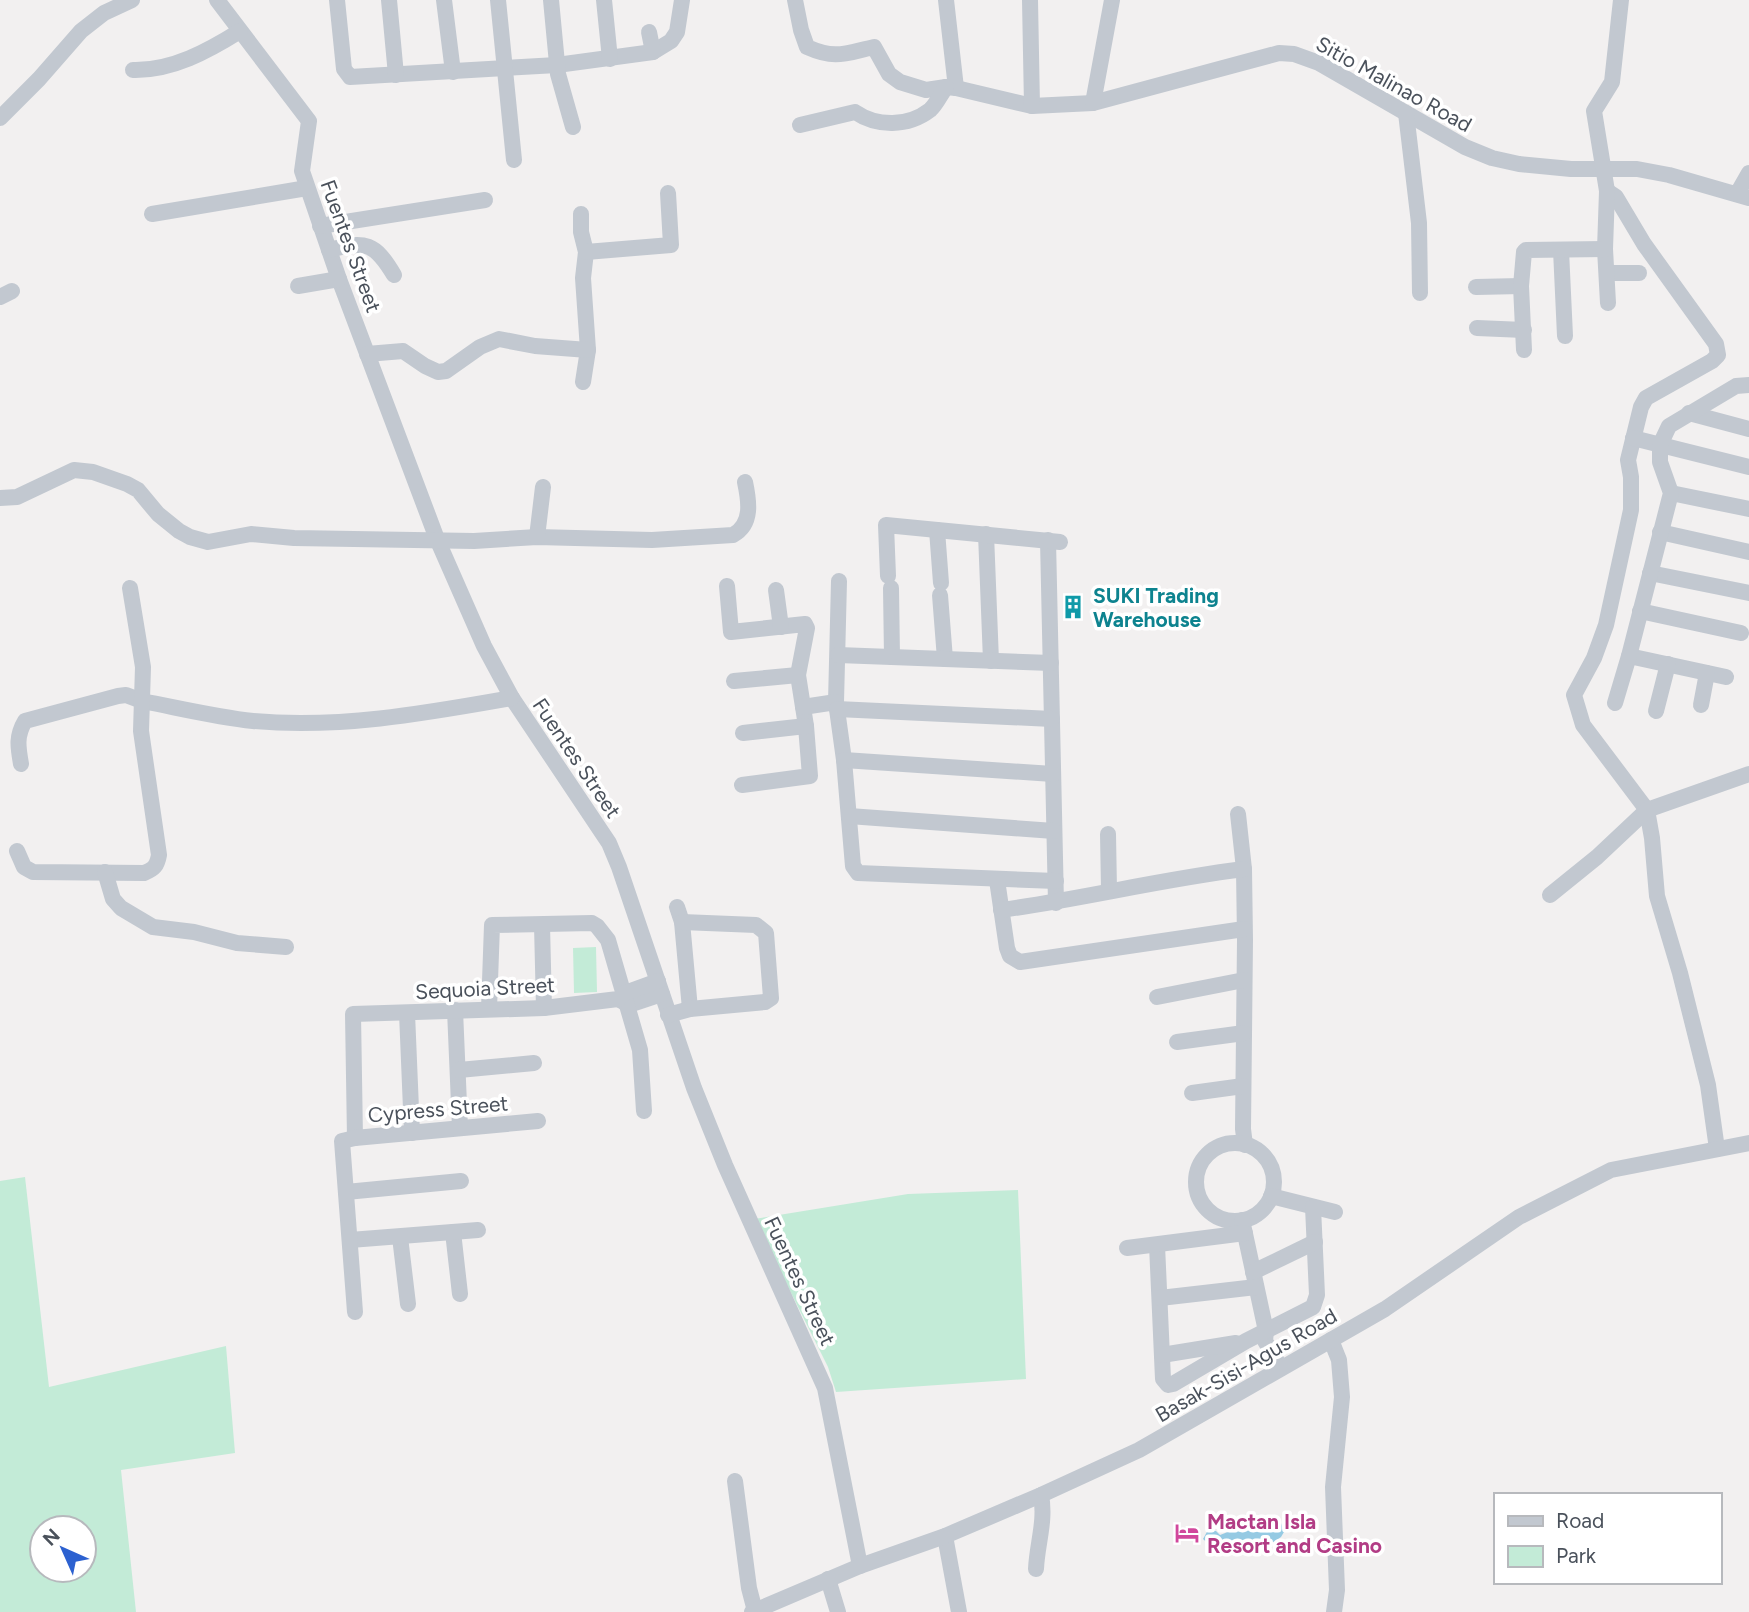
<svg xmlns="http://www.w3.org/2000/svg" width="1749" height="1612" viewBox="0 0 1749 1612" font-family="Figtree,sans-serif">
<rect width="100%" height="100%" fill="#f2f0f0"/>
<!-- green -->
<g fill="#c3ebd7" fill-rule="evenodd">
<path d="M596,947L597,992L574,993L573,948Z"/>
<path d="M25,1177L49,1387L226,1346L235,1453L121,1470L136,1612H0V1181ZM84,1528V1570H42V1528Z"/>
<path d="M1018,1190L1026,1379L836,1392L828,1367L754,1219L908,1194Z"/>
</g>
<!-- water -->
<path fill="#95cae3" d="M1274,1521L1281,1523L1284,1532L1281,1537L1274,1542L1266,1541L1248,1546L1212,1547L1203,1539L1208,1530L1216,1531L1220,1535L1233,1530L1236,1524L1252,1525Z"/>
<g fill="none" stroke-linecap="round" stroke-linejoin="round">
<!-- minor -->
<g stroke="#c2c8d0" stroke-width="16">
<path d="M217,0L309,121L302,171L339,279L437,539L484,646L512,698L609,843L619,867L694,1088L725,1165L825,1388L860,1566"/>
<path d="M337,0L344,69L350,77L557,65L653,52L671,41L677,32L682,0"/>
<path d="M389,0L396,75"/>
<path d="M444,0L453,72"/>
<path d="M498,0L514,160"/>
<path d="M551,0L558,74L573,127"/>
<path d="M604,0L610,59"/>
<path d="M795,0L801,30L807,47C836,60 846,53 874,47L889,74L900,82L926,90L946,87L956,88L1032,106L1093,103L1279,53L1294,54L1319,63L1465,147L1492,158L1519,164L1571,169H1637L1669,175L1749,198"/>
<path d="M946,0L956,88"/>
<path d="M1030,0L1032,106"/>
<path d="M649,32L653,52"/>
<path d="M133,70C172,71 208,51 240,31"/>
<path d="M1093,103L1112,0"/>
<path d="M1406,113L1419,223L1420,293"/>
<path d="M0,118L39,79L81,31L104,13L132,0"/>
<path d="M800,125L855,112C877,127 908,127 930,110C936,105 941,94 946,87"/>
<path d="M1607,191L1616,197L1644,244L1716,344L1718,355L1712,361L1646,398L1641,407L1628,460L1631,477V510L1606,625L1594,658L1574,695L1583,725L1647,810L1652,838L1657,896L1680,973L1708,1085L1717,1149"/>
<path d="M1737,194L1749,173"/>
<path d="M152,214L307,188"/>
<path d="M581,214V232L586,252L583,278L588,350L583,382"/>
<path d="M320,226L485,200"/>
<path d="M329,250C366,240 375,243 394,275"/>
<path d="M1561,250L1565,336"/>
<path d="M586,252L671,245L668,193"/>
<path d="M1607,273H1639"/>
<path d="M298,286L339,279"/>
<path d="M1476,287L1521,286"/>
<path d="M0,297L12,291"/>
<path d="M1608,303L1605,249L1607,191L1594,111L1612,82L1621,0"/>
<path d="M1477,328L1524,330"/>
<path d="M1524,350L1521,286L1524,252L1526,250L1605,249"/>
<path d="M367,354L403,351L425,366L438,372L446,371L480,347L499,339L535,346L588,350"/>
<path d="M1689,413L1749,429"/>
<path d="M1633,438L1749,467"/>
<path d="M1671,493L1749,509"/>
<path d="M0,498L17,497L74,470L93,472L127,484L138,490L158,514L179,531L190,537L208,542L251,534L294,538L474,541L537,537L652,540L733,535C753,524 749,501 745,482"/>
<path d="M937,530L941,583"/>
<path d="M1660,532L1749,552"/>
<path d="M986,534L991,661"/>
<path d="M537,537L543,487"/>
<path d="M1048,540L1056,903"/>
<path d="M1650,573L1749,593"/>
<path d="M888,576L886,525L1060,542"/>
<path d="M839,581L836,702L844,760L853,866L858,873L1056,881"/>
<path d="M727,586L731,632L805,624L807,628L798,675L806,726L810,776L742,785"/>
<path d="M891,588L892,657"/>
<path d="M776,590L781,627"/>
<path d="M940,595L945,659"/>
<path d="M1640,611L1741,633"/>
<path d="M838,655L1051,663"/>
<path d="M1629,656L1726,677"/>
<path d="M734,681L798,675"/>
<path d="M1615,703L1629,656L1671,493L1660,462V445L1669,426L1736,386L1749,385"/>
<path d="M1701,705L1707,673"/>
<path d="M803,707L836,702"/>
<path d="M837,709L1052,719"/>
<path d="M1656,711L1668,664"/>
<path d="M743,733L806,726"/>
<path d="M844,760L1053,774"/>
<path d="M21,764C18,747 16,736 25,721L118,696L126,695L142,701C179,708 216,717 253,721C340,729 427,713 512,698"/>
<path d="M1238,814L1244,869L1245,940L1243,1129L1245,1145"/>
<path d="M849,816L1054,831"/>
<path d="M1108,834L1109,890"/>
<path d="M17,851L24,867L33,872L144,873C154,869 157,866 159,855L141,731L143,667L130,588"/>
<path d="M105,872L113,899L121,908L153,927L194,932L237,943L286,947"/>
<path d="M997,880L1007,948L1010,956L1020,962L1244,929"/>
<path d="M1550,895L1597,857L1647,810L1749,774"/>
<path d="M677,907L682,922L690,1009"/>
<path d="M1001,910C1082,899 1162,879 1244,869"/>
<path d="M542,925L544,1008"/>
<path d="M1157,997L1244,980"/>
<path d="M620,1000L629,1005L662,994"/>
<path d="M489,1009L492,925L592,923L597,926L608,940L640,1050L644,1111"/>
<path d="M455,1010L460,1128"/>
<path d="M407,1013L412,1133"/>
<path d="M668,1015L690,1009L765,1002L771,998L766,933L756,925L682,922"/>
<path d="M1177,1042L1244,1033"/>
<path d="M459,1070L534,1063"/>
<path d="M1192,1093L1243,1086"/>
<path d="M355,1138L353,1014L544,1008L618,999L625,993L658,981"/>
<circle cx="1235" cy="1182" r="39"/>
<path d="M346,1192L461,1181"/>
<path d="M1271,1196L1335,1212"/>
<path d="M1242,1220L1266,1331L1265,1341L1281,1368"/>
<path d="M453,1232L460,1294"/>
<path d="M400,1237L408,1304"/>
<path d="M350,1240L478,1230"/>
<path d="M1157,1245L1163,1379L1168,1385L1173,1384L1246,1341L1313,1307L1317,1295L1313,1207"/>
<path d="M1127,1248L1245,1233"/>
<path d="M1253,1272L1315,1242"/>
<path d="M1160,1298L1256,1287"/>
<path d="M355,1312L342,1141L355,1138L538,1121"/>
<path d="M1331,1340L1339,1360L1342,1397L1333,1487L1337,1590L1334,1612"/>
<path d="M1162,1355L1236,1343"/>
<path d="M735,1481L749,1588L755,1611"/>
<path d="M945,1536L959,1612"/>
<path d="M1036,1569C1037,1544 1046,1521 1041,1495"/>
<path d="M828,1579L838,1612"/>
<path d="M752,1612L860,1566L945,1536L1041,1495L1139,1450L1385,1309L1519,1217L1611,1170L1749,1143"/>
</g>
</g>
<!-- icons -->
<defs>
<g id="building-bare" transform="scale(1.89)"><path d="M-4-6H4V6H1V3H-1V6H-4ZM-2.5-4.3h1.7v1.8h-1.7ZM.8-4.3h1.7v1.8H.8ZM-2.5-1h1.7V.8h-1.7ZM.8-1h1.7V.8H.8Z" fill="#0f9aa8" stroke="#fff" stroke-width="2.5" paint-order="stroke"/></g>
<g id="hotel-bare" transform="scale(1.89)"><path d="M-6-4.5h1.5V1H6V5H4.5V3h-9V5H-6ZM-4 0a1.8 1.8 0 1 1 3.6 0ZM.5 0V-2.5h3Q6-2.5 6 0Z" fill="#d1479c" stroke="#fff" stroke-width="2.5" paint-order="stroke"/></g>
</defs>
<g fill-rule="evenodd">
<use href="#building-bare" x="1073" y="607"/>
<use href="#hotel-bare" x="1187" y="1533"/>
</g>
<g text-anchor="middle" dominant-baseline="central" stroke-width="7" stroke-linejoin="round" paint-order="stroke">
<!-- street labels -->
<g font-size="21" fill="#4a515b" stroke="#fff">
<text transform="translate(1394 84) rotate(29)">Sitio Malinao Road</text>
<text transform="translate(351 246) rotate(70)">Fuentes Street</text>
<text transform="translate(577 758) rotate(56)">Fuentes Street</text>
<text transform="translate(485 988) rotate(-3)">Sequoia Street</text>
<text transform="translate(438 1109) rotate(-5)">Cypress Street</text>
<text transform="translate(800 1281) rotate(65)">Fuentes Street</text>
<text transform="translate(1246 1365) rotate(-30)">Basak-Sisi-Agus Road</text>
</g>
<!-- culture labels -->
<g font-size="21" font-weight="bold" fill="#0d838f" stroke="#fff" text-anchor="start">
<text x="1093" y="595">SUKI Trading<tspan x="1093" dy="24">Warehouse</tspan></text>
</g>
<!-- hotel labels -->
<g font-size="21" font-weight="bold" fill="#b23c85" stroke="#fff" text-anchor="start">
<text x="1207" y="1521">Mactan Isla<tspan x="1207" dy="24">Resort and Casino</tspan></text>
</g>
</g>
<!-- legend -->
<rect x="1494" y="1493" width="228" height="91" fill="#ffffff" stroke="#b7b9bd" stroke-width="2"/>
<rect x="1508" y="1516" width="35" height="10" fill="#c2c8d0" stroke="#b7b9bd" stroke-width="2"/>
<text x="1556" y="1528" font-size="21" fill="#4a515b">Road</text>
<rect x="1508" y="1546" width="35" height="21" fill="#c3ebd7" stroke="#b7b9bd" stroke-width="2"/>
<text x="1556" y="1563" font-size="21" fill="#4a515b">Park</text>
<!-- north arrow -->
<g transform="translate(63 1549) rotate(315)"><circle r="33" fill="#ffffff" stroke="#b7b9bd" stroke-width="2"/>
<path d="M0-5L12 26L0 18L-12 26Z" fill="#2c61d0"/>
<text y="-10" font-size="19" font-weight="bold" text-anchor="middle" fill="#4a515b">N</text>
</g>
</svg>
